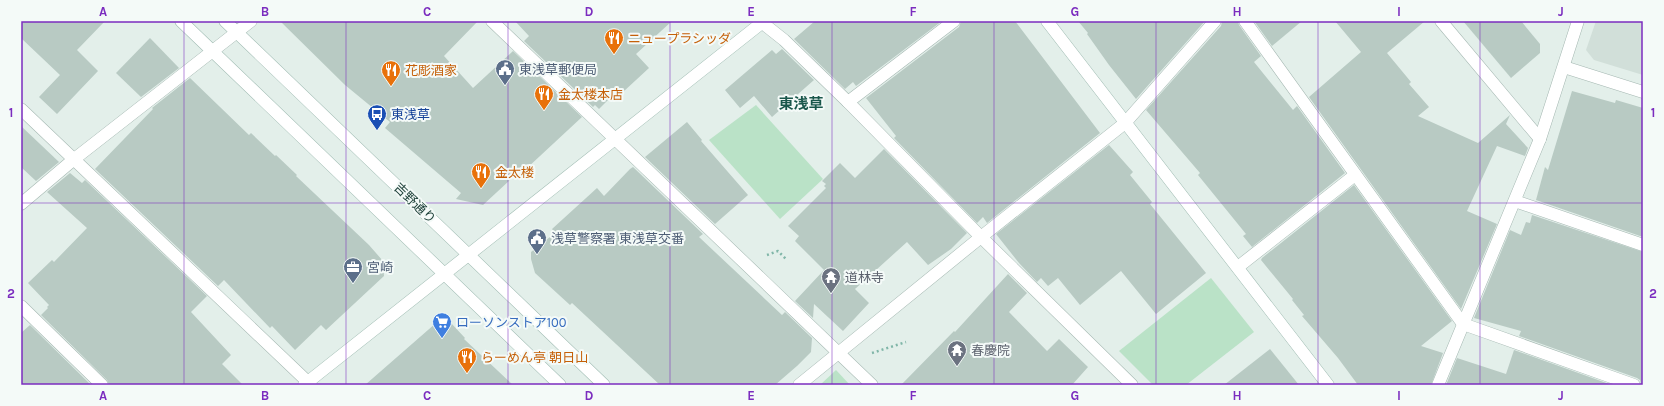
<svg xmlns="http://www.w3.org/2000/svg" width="1664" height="406" viewBox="0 0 1664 406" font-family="Karla,'Noto Sans JP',sans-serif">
<rect width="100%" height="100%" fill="#e3efea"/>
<!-- built -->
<path fill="#d1dfd9" d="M1596,21H1643V75L1594,60L1586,50Z"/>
<!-- green -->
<g fill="#bae2c7">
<path d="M756,105L823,179L780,219L709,140Z"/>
<path d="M1211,278L1254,332L1186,385H1153L1119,351Z"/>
<path d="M836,370L850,385H820Z"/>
</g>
<!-- building -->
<g fill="#b8cac3">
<path d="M21,21H105L77,50L98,71L57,114L39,97L60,75L21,38Z"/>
<path d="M280,21H478L444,56L473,88L513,51L582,117L526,169L524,167L483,205L456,199L461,193L385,128L390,122L345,85Z"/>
<path d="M515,21H672L636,54L649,68L623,92L620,88L599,109L595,105L593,107L524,41L529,36Z"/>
<path d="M815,21H942L856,86L853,82L845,89L794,39Z"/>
<path d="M961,21H1015L1100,133L987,223L983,217L977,223L894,138L896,136L866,98L959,27Z"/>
<path d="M1078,21H1205L1136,99L1109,65L1087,34L1088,33Z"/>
<path d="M1222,21H1238L1239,25L1261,56L1254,62L1293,110L1297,106L1345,173L1252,247L1243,236L1246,234L1198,175L1200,173L1146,110L1221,26Z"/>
<path d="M1254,21H1302L1272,46Z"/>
<path d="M1335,21H1425L1387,53L1411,82L1409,84L1429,107L1418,116L1478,143L1510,115L1506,124L1528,148L1525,156L1497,146L1467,211L1497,224L1461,309L1309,97L1361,52Z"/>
<path d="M1463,21H1521L1540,44V53L1511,78Z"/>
<path d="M150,38L179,68L141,97L116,73Z"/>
<path d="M782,49L814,80L772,117L754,96L740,108L725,90L772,50L776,54Z"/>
<path d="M190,78L249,135L251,133L275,156L276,155L297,175L296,176L369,245L383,261L384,276L326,330L321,325L295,350L272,326L270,328L224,280L218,286L95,169L153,109L152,108Z"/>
<path d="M1572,91L1615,103L1616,100L1643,108V237L1536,200L1545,167L1548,170Z"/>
<path d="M687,122L702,140L701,141L748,195L715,224L645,157Z"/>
<path d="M21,126L59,162L36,181L21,167Z"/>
<path d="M1109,145L1133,172L1130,175L1152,202L1150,204L1206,273L1156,314L1121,271L1080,305L1058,278L1048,286L1041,278L1037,282L1019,263L996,234Z"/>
<path d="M884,149L967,233L951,249L928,265L907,242L855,289L869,303L843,331L814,304L813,318L795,301L824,270L795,241L799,236L788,226L826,188L824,186L826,184L822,181L840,163L855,178Z"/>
<path d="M633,167L703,234L699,237L782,315L785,312L812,338L811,352L797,366L775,385H660L572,303L570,305L535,273L531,259V252L555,233L552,229L597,188L604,196L630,169Z"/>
<path d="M70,173L82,183L85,180L207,296L191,312L231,355L222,364L243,385H109L107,380L41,315L48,308L47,307L49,305L28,283L52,260L54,262L87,228L47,192Z"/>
<path d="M1354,185L1452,321L1421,346L1443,353L1431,385H1358L1338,358L1302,316L1304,315L1292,300L1293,299L1261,260L1262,258Z"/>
<path d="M1532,215L1643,252V385H1641L1640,380L1637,378L1519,336L1521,331L1474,318L1510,230L1521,235L1526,222L1530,223Z"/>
<path d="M1008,274L1027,293L1009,312L1047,351L1059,339L1088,367L1072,385H901L954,331L955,332Z"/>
<path d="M436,323H451L465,338L464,339L513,385H365Z"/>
<path d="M30,325L91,385H21V333Z"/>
<path d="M1270,349L1299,385H1224Z"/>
<path d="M1514,350L1612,385H1446L1457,358L1506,374Z"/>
</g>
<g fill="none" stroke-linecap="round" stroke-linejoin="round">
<!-- lane casing -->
<g stroke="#a5b8b2" stroke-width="13">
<g id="lane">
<path d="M848,102L954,21"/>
<path d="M1238,267L1355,175"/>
</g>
</g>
<!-- street casing -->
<g stroke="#a5b8b2" stroke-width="13">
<g id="street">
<path d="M492,21L872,385"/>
<path d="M760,21L784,40L848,102L981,237L1132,385"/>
<path d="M1245,21L1463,324L1634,385"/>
<path d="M1441,21L1540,139"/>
<path d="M1564,67L1643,92"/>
<path d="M21,109L311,385"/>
<path d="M1515,201L1643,245"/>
<path d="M21,204L73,160L251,21"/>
<path d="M21,306L102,385"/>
<path d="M799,385L981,237L1125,123L1215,21"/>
<path d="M1438,385L1540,139L1578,21"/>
</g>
</g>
<!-- secondary casing -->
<g stroke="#a0bcb3" stroke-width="13">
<g id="secondary">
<path d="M181,21L560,385"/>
<path d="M225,21L604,385"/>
<path d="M1047,21L1328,385"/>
<path d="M304,385L764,21"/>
</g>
</g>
<!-- path -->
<g stroke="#80b6a8" stroke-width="2.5" stroke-dasharray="2 3" stroke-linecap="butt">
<path d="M767,255L778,251L787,260"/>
<path d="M872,353L906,342"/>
</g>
<!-- lane -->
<use href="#lane" stroke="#fff" stroke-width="12"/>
<!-- street -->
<use href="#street" stroke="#fff" stroke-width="12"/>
<!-- secondary -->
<use href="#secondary" stroke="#fff" stroke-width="12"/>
</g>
<!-- grid -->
<path fill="none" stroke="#7b2cbf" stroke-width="1" stroke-opacity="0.55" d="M184,21V385M346,21V385M508,21V385M670,21V385M832,21V385M994,21V385M1156,21V385M1318,21V385M1480,21V385M21,203H1643"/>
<!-- icons -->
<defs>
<g id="restaurant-pin" transform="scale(1)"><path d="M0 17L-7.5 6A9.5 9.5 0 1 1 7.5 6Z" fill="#e8710a" stroke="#f4faf8"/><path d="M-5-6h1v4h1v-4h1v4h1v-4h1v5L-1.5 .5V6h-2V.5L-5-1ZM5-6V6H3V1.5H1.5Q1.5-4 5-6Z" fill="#fff"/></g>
<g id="civic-pin" transform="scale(1)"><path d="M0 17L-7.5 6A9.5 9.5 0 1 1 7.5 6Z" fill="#5c6f8a" stroke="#f4faf8"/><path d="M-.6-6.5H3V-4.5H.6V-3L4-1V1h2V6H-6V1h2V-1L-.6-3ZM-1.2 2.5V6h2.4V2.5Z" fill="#fff"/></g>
<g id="bus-pin" transform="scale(1)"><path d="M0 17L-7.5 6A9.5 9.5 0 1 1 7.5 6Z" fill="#1a4fb4" stroke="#f4faf8"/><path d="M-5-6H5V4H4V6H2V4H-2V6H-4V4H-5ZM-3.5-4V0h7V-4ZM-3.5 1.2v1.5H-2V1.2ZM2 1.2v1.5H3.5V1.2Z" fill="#fff"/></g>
<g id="office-pin" transform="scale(1)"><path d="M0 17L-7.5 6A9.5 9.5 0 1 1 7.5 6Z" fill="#5c6f8a" stroke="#f4faf8"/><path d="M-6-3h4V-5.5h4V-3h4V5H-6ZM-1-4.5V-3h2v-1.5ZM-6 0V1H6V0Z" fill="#fff"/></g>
<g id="temple-pin" transform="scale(1)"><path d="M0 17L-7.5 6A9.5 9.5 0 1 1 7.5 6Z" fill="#6b7280" stroke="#f4faf8"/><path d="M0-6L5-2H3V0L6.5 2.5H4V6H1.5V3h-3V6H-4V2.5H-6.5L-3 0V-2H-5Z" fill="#fff"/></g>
<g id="supermarket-pin" transform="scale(1)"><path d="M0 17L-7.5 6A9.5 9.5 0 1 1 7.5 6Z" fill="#3f7fe0" stroke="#f4faf8"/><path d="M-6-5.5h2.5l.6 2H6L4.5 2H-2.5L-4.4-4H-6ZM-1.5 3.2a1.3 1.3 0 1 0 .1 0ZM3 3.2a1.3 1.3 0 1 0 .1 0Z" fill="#fff"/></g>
</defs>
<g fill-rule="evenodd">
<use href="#restaurant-pin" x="614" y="38"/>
<use href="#civic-pin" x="505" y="69"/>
<use href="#restaurant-pin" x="391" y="70"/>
<use href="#restaurant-pin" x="544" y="94"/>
<use href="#bus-pin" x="377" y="114"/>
<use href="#restaurant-pin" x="481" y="172"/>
<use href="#civic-pin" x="537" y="238"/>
<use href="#office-pin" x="353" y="267"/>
<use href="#temple-pin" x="831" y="277"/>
<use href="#supermarket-pin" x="442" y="322"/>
<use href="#temple-pin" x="957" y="350"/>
<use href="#restaurant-pin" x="467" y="357"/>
</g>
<g text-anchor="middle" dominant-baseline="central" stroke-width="4" stroke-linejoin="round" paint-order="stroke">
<!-- food labels -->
<g font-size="13" fill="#c56008" stroke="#f4faf8" text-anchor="start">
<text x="628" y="38">ニュープラシッダ</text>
<text x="405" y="70">花彫酒家</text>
<text x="558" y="94">金太楼本店</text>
<text x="495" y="172">金太楼</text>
<text x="481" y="357">らーめん亭 朝日山</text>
</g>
<!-- service labels -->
<g font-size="13" fill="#4e5e75" stroke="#f4faf8" text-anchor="start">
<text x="519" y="69">東浅草郵便局</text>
<text x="551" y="238">浅草警察署 東浅草交番</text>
<text x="367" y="267">宮崎</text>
</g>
<!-- transit labels -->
<g font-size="13" fill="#164399" stroke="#f4faf8" text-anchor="start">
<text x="391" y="114">東浅草</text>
</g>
<!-- street labels -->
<g font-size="13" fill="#20433b" stroke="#f4faf8">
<text transform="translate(415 203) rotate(44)">吉野通り</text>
</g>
<!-- worship labels -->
<g font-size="13" fill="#5b616d" stroke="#f4faf8" text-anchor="start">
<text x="845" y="277">道林寺</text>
<text x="971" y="350">春慶院</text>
</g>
<!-- shop labels -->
<g font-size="13" fill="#366cbe" stroke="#f4faf8" text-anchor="start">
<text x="456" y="322">ローソンストア100</text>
</g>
<!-- quarter labels -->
<g font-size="15" font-weight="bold" fill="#19574b" stroke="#f4faf8">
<text x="801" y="104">東浅草</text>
</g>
</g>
<!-- border -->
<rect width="1664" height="406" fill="none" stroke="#f4faf8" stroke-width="44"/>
<rect x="22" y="22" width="1620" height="362" fill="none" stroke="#7b2cbf" stroke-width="1.5"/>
<g font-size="13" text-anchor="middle" font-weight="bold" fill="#7b2cbf">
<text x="103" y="16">A</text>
<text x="265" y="16">B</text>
<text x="427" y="16">C</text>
<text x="589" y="16">D</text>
<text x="751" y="16">E</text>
<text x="913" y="16">F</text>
<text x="1075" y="16">G</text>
<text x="1237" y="16">H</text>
<text x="1399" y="16">I</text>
<text x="1561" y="16">J</text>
<text x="11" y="117">1</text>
<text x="1653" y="117">1</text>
<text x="11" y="298">2</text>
<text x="1653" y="298">2</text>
<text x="103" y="400">A</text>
<text x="265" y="400">B</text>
<text x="427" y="400">C</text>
<text x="589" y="400">D</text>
<text x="751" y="400">E</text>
<text x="913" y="400">F</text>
<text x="1075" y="400">G</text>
<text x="1237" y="400">H</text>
<text x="1399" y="400">I</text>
<text x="1561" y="400">J</text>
</g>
</svg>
